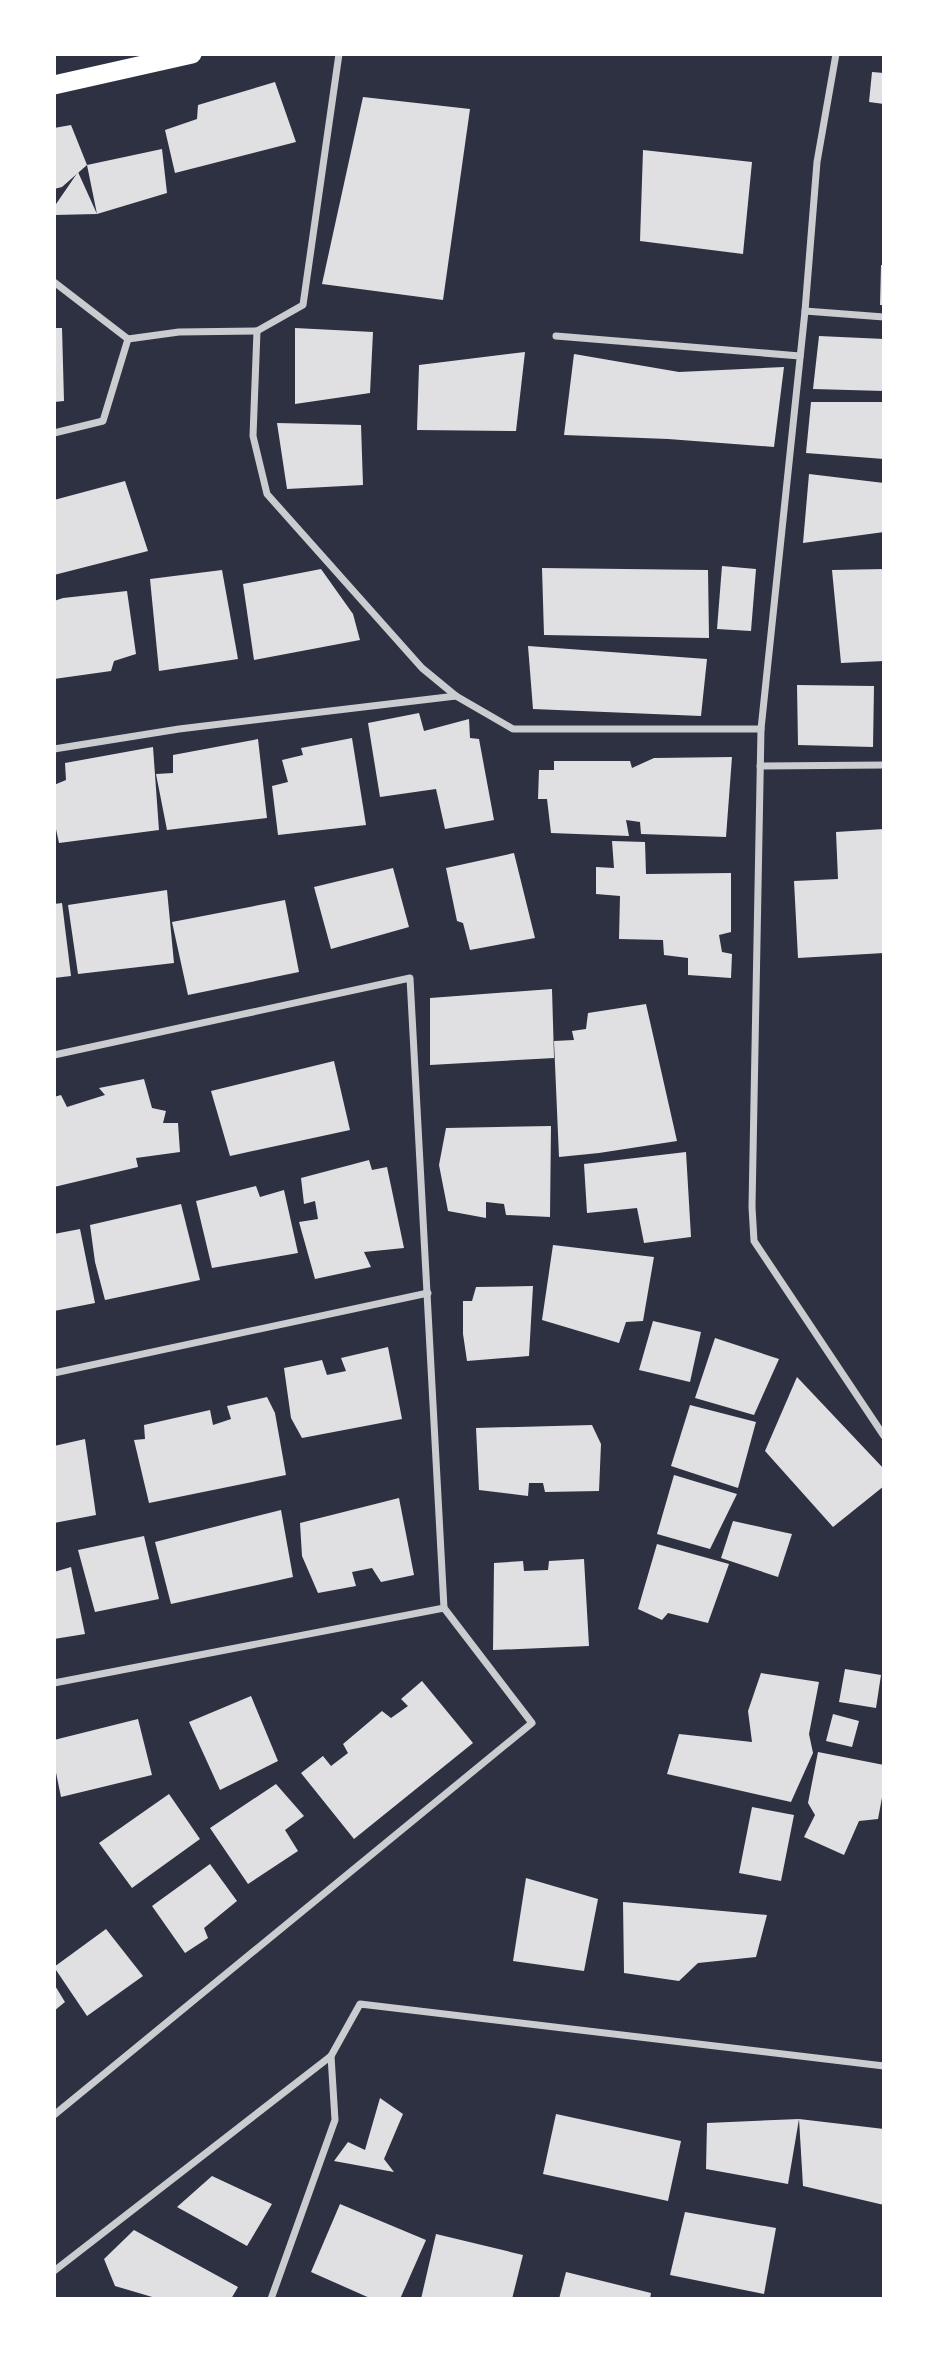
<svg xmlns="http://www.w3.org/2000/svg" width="938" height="2353" viewBox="0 0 938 2353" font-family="Figtree,sans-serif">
<rect width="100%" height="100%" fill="#2d3142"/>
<!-- building -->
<g fill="#e0e0e3">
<path d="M872,72L884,73V104L869,102Z"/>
<path d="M275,82L296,142L175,173L165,130L197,119L198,105Z"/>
<path d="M363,97L470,109L443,300L322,284Z"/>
<path d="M71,125L87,165L62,187L54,189V128Z"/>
<path d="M162,149L167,193L97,214L54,215V207L78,172L97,214L87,165Z"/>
<path d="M643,150L752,162L743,254L640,241Z"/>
<path d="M881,265H884V305H880Z"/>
<path d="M54,328H62L64,401L54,402Z"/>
<path d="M295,328L373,332L370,393L295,404Z"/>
<path d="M819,336L884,339V391L813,389Z"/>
<path d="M525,352L516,431L417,430L419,365Z"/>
<path d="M574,354L679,372L784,367L774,447L668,439L564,435Z"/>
<path d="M811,402H884V459L806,453Z"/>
<path d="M277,423L361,425L363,485L287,489Z"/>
<path d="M809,474L884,483V532L803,543Z"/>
<path d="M125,481L148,551L54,575V500Z"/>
<path d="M722,566L756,569L751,631L717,629Z"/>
<path d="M542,568L708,570L709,638L544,635Z"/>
<path d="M321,569L353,614L360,640L254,660L243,584Z"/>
<path d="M884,569V661L841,663L832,570Z"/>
<path d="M222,570L238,659L159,671L150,579Z"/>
<path d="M127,591L136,654L114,661L111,671L54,679V601L63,598Z"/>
<path d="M528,646L707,659L701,716L533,709Z"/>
<path d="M797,685L874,686L873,747L798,745Z"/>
<path d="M419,713L424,731L469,719L470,738L479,739L494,820L445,829L436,789L380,797L368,723Z"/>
<path d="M352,738L366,825L278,835L272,786L288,782L282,760L303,755L301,748Z"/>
<path d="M258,739L267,818L167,830L156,774L173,773V755Z"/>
<path d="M153,747L159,830L59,843L54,820V785L66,780L65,763Z"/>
<path d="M732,757L726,837L641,834L640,822L626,820L629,836L551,833L547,799H538L539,770H554V761H630L632,768L654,758Z"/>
<path d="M884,829V953L798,958L794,881L838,879L836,832Z"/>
<path d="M612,841L645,842L646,874L731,873V932L719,935L722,952L732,954L731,978L688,975V958L664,955L663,940L619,939L620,896L596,894V867L614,868Z"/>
<path d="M514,853L535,938L470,950L463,923L457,921L446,868Z"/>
<path d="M393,868L409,927L331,949L314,887Z"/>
<path d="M167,890L174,963L78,974L68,905Z"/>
<path d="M285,900L299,972L188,995L172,922Z"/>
<path d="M62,903L71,976L54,978V904Z"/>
<path d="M552,989L554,1058L430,1065V998Z"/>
<path d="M646,1004L677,1141L599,1153L559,1157L554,1041L574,1040L572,1031L586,1029L588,1013Z"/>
<path d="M334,1061L350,1130L230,1156L211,1091Z"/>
<path d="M144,1079L152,1108L166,1111L163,1123H178L180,1152L136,1158L138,1167L54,1187V1097L61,1095L67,1107L105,1095L99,1088Z"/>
<path d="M551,1126L550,1217L506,1215L504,1204L486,1202V1218L448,1211L439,1165L446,1128Z"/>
<path d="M686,1152L691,1237L644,1243L637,1208L587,1213L584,1164Z"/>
<path d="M369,1160L372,1170L387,1167L404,1248L364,1252L371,1267L315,1279L299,1222L318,1219L315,1201L304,1204L301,1178Z"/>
<path d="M256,1186L260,1197L284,1190L298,1253L212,1268L196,1201Z"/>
<path d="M181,1204L200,1280L105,1300L95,1262L90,1225Z"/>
<path d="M80,1229L95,1303L54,1311V1234Z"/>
<path d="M553,1245L654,1257L643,1321L626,1322L619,1343L542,1320Z"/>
<path d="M533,1286L529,1356L467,1361L463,1334V1301H472L476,1287Z"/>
<path d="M653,1321L701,1332L690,1382L639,1370Z"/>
<path d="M715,1338L779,1359L754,1415L695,1398Z"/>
<path d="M388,1347L402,1419L302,1438L291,1418L284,1368L322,1360L327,1375L346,1371L341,1358Z"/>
<path d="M797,1377L884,1469V1486L833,1527L765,1451Z"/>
<path d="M267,1397L275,1413L286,1475L149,1503L134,1440L145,1439L144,1425L210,1410L213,1425L231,1419L227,1406Z"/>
<path d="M690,1405L756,1422L738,1488L671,1466Z"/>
<path d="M592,1425L601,1444L599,1491L545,1492L543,1483H529L528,1496L479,1490L476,1428Z"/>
<path d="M85,1439L96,1515L54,1523V1446Z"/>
<path d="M674,1475L737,1494L710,1549L657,1534Z"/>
<path d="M399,1498L414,1575L381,1582L372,1568L352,1572L356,1586L318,1593L302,1556L300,1523Z"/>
<path d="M281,1510L293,1577L171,1604L155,1542Z"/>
<path d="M733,1521L792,1534L778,1577L721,1558Z"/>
<path d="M144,1536L159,1599L95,1612L78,1550Z"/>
<path d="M657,1544L729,1564L708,1623L668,1613L662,1620L638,1609Z"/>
<path d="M584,1559L589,1646L493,1650L494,1563L523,1561L524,1571L548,1570L549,1561Z"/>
<path d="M71,1567L85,1634L54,1639V1572Z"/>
<path d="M845,1669L881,1675L876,1708L839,1702Z"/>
<path d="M761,1673L819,1682L809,1734L813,1753L791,1802L667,1774L679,1734L752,1742L748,1711Z"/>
<path d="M422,1681L473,1743L354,1839L301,1773L323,1756L331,1766L348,1753L343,1744L382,1711L391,1718L408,1706L401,1699Z"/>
<path d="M251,1696L278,1761L220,1790L189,1722Z"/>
<path d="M833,1714L859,1721L852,1747L826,1741Z"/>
<path d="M138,1719L152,1775L61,1797L54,1763V1740Z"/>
<path d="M818,1752L884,1765V1787L878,1819L859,1821L844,1855L804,1837L815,1815L808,1803Z"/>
<path d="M276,1784L304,1816L285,1830L298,1851L248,1884L210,1828Z"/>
<path d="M169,1794L200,1839L132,1888L99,1843Z"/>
<path d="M752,1807L794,1815L781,1881L739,1873Z"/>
<path d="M210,1864L237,1901L204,1928L208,1938L185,1953L152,1906Z"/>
<path d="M526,1878L598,1899L584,1971L513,1961Z"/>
<path d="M623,1902L767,1915L756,1957L698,1963L679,1981L624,1973Z"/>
<path d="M106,1929L143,1976L87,2016L54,1967Z"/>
<path d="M54,1984L65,2002L54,2011Z"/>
<path d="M380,2098L403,2114L384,2159L394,2172L334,2161L348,2142L365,2150Z"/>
<path d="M556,2114L681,2141L668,2201L543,2174Z"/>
<path d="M799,2119L788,2184L706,2169L707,2123Z"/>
<path d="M799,2119L884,2129V2205L803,2186Z"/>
<path d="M212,2176L272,2204L247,2246L177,2207Z"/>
<path d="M340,2204L426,2240L400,2299H372L311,2272Z"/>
<path d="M685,2212L776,2228L764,2294L670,2275Z"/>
<path d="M134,2230L238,2287L231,2299H159L115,2286L104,2259Z"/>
<path d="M436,2234L523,2255L512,2299H421Z"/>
<path d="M566,2272L651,2293L650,2299H559Z"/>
</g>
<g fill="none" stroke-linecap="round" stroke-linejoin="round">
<!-- minor -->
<g stroke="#caccd0" stroke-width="7">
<path d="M836,54L817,162L805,311L761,729L752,1207L754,1241L884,1436"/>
<path d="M54,282L128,339L179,332L257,331L303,305L339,54"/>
<path d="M805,311L884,317"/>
<path d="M257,331L253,436L267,494L422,668L456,696L513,729H761"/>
<path d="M556,336L800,356"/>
<path d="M54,433L103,421L128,339"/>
<path d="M54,749L179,729L456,696"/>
<path d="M760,766L884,765"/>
<path d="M54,1055L410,978L444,1608L54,1683"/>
<path d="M54,1373L428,1293"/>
<path d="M54,2115L532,1723L444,1608"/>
<path d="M54,2271L331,2056L360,2004L884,2066"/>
<path d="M271,2299L335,2120L331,2056"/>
</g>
<!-- trunk -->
<path stroke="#fff" stroke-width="19" d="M54,85L192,54"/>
</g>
<!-- border -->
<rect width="938" height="2353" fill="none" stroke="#ffffff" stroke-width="112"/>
</svg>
